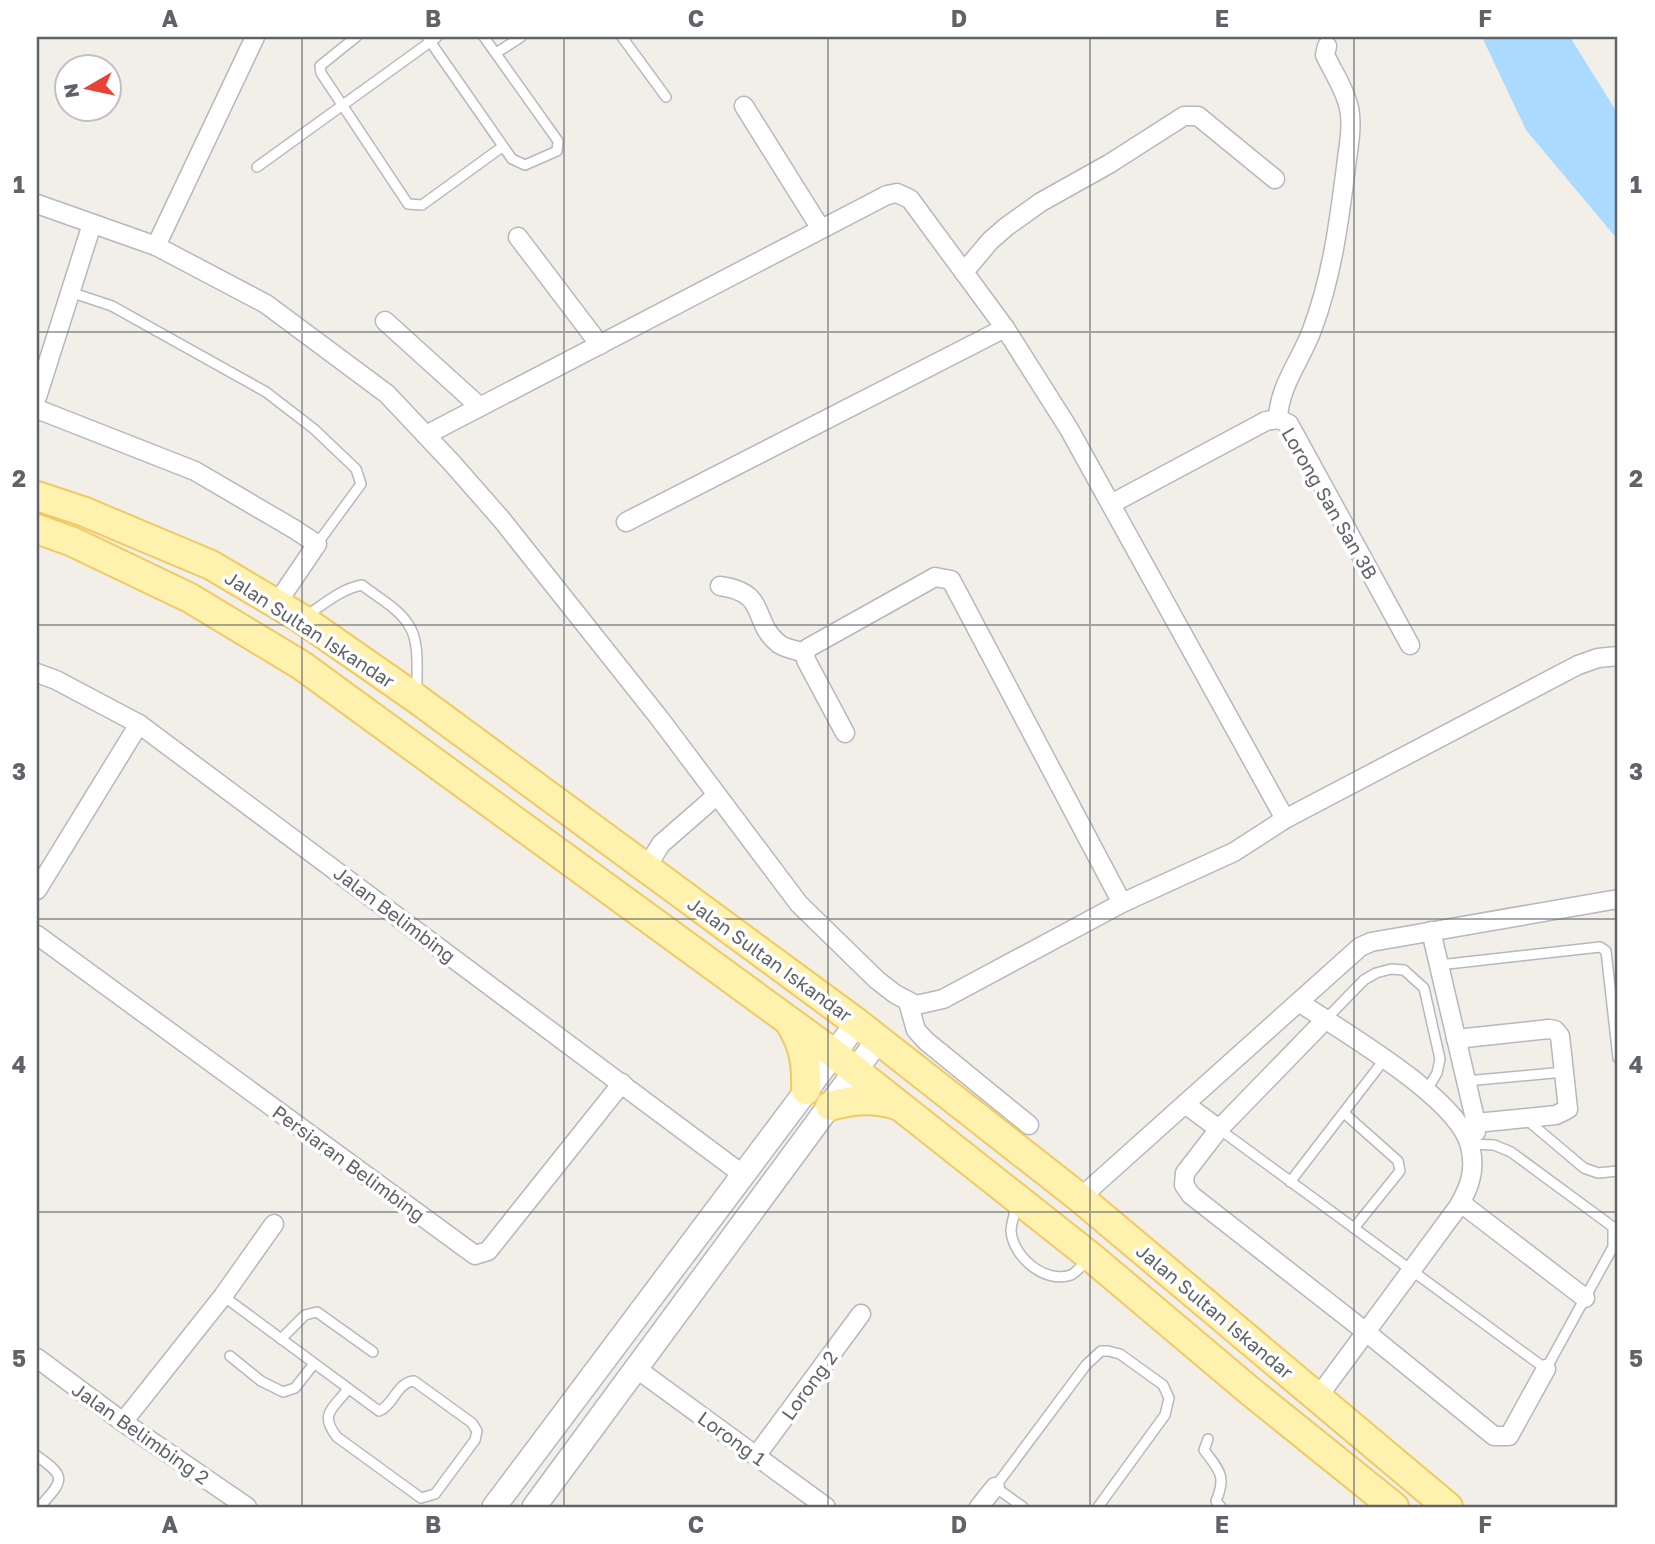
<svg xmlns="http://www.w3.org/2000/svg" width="1655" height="1544" viewBox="0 0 1655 1544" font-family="'Golos Text',sans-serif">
<rect width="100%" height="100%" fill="#f1efe8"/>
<!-- water -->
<path fill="#aadaff" d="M1482,37H1570L1618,114V240L1526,130Z"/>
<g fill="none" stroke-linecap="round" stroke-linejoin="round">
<!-- service casing -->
<g stroke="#b5b8bc" stroke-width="12">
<g id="service">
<path d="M356,37L320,66L321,73L408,204L422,205L502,147"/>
<path d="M427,37L512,159L525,165L557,151L558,141L484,37"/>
<path d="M622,37L666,97"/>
<path d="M496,53L521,37"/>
<path d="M257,167L437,37"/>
<path d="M70,292L112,306L266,392L314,429L356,469L361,484L317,544"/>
<path d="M306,616C324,604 341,589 362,585C377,597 398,608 408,624C421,642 416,673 417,694"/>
<path d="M1439,965L1600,947L1606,951L1618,1058"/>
<path d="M1325,1020L1364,980L1376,973L1391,969L1404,970L1424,988L1440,1059L1437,1073L1427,1090"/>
<path d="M1466,1081L1564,1072"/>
<path d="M1344,1113L1398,1161L1400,1171L1354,1228"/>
<path d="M1527,1120L1584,1168L1598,1173L1618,1171"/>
<path d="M1219,1129L1546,1369L1613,1247V1227L1511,1152L1494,1145L1470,1144"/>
<path d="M1290,1182L1384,1060"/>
<path d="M1017,1204C1015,1213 1011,1223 1011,1231C1013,1257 1045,1284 1071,1275C1077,1272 1082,1265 1087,1260"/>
<path d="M223,1296L379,1411C394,1405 397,1382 414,1381L472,1423L477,1431L475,1440L435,1494L421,1498L337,1437C319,1414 332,1410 348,1389"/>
<path d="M281,1339L305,1315L317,1312L373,1352"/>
<path d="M230,1356L261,1381L283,1392L295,1388L313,1365"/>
<path d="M1208,1439L1204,1450C1219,1470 1227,1476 1216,1501L1221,1507"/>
<path d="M37,1456C65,1476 65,1479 42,1504H37"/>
<path d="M1023,1507L995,1487L1086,1365L1101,1351H1108L1120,1354L1163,1385L1169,1398L1165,1415L1098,1507"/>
</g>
</g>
<!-- minor casing -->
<g stroke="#b5b8bc" stroke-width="21">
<g id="minor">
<path d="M744,106L821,229"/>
<path d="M37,204L156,246L266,304L387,394L452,463L502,520L660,719L799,904L877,980L895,994L916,1005L943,999L1122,903L1234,852L1285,819L1578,665L1598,658L1618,656"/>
<path d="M518,237L600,345"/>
<path d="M156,246L255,37"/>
<path d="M964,272L990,241L1006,227L1041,202L1109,164L1184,116H1198L1275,179"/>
<path d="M385,321L480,407"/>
<path d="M37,397L92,224"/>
<path d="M37,409L195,471L294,529L317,544L277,603"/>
<path d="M1278,419C1279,386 1301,360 1312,330C1332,277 1339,222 1346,167C1348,149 1353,126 1349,108C1345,89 1333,72 1325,55L1327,46"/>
<path d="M426,435L887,195L897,193L910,199L1005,328L1069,429L1285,819"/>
<path d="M1111,504L1266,421L1278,419L1289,424L1410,645"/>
<path d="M626,522L1005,328"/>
<path d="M720,586C770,593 750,621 779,644C786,649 796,650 805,653"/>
<path d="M37,673L56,680L139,724L742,1174"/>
<path d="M845,733L806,660L805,653L808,648L935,577L951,580L1122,903"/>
<path d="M646,868L661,844L716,796"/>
<path d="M37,890L139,724"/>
<path d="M1431,931L1476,1123V1132"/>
<path d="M37,935L475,1255L488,1251L622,1083"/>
<path d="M908,1002L916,1030L926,1041L1029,1125"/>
<path d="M1299,1002C1341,1031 1458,1097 1470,1146C1476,1169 1470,1187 1458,1207L1318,1397"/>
<path d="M1325,1020L1219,1129L1185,1173L1184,1185L1191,1195L1366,1332L1494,1436H1509L1546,1369"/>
<path d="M1456,1039L1549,1029L1555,1030L1560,1036L1568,1109L1556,1115L1476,1123"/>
<path d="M1185,1104L1219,1129"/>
<path d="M1080,1198L1360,947L1371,942L1618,899"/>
<path d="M1461,1203L1585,1298"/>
<path d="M37,1358L123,1422L247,1507"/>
<path d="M637,1369L826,1507"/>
<path d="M123,1422L223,1296L274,1224"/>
<path d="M756,1456L861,1314"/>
<path d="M979,1507L995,1487"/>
</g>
</g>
<!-- tertiary casing -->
<g stroke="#b5b8bc" stroke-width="26">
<g id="tertiary">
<path d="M494,1507L857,1023"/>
<path d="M534,1507L878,1040"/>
</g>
</g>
<!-- primary casing -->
<g stroke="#f2c960" stroke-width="32">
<g id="primary">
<path d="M37,496L85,512L211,565L302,619L417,699L857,1023L1080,1198L1448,1507"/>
<path d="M37,529L73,542L190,598L301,665L833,1053L1091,1257L1250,1391L1394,1507"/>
<path d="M790,1023C804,1045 807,1065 806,1090"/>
<path d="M830,1106C854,1099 874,1098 897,1105"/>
</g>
</g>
<!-- service -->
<use href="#service" stroke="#fff" stroke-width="9"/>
<!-- minor -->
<use href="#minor" stroke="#fff" stroke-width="18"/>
<!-- tertiary -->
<use href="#tertiary" stroke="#fff" stroke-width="23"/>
<!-- primary -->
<use href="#primary" stroke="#fff2af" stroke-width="28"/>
</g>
<!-- grid -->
<path fill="none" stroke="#5f6368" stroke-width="2" stroke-opacity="0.55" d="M302,37V1507M564,37V1507M828,37V1507M1090,37V1507M1354,37V1507M37,332H1618M37,625H1618M37,919H1618M37,1212H1618"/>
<g text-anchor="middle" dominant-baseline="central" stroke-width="7" stroke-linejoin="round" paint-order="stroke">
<!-- street labels -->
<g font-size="19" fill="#5f6368" stroke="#fff">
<text transform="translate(1330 503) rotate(60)">Lorong San San 3B</text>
<text transform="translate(310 629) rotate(33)">Jalan Sultan Iskandar</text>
<text transform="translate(395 914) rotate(37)">Jalan Belimbing</text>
<text transform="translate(770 959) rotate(36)">Jalan Sultan Iskandar</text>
<text transform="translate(349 1163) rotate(36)">Persiaran Belimbing</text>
<text transform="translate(1215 1311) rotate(40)">Jalan Sultan Iskandar</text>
<text transform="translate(809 1385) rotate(-54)">Lorong 2</text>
<text transform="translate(141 1433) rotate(35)">Jalan Belimbing 2</text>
<text transform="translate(732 1438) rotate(36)">Lorong 1</text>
</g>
</g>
<!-- border -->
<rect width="1655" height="1544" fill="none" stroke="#ffffff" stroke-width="77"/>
<!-- north arrow -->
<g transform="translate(88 88) rotate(261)"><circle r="33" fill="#ffffff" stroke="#bfc1c3" stroke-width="2"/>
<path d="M0-5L12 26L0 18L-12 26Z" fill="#ea4335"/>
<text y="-10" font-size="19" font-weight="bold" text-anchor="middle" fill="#5f6368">N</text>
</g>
<rect x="38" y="38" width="1578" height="1468" fill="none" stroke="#5f6368" stroke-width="2.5"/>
<g font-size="23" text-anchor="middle" font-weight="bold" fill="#5f6368">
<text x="170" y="27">A</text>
<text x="433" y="27">B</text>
<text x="696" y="27">C</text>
<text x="959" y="27">D</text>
<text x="1222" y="27">E</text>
<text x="1485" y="27">F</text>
<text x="19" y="193">1</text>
<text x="1636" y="193">1</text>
<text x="19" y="487">2</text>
<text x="1636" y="487">2</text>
<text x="19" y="780">3</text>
<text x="1636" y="780">3</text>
<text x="19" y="1073">4</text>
<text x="1636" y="1073">4</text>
<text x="19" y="1367">5</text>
<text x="1636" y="1367">5</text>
<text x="170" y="1533">A</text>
<text x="433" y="1533">B</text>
<text x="696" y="1533">C</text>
<text x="959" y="1533">D</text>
<text x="1222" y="1533">E</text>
<text x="1485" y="1533">F</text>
</g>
</svg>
